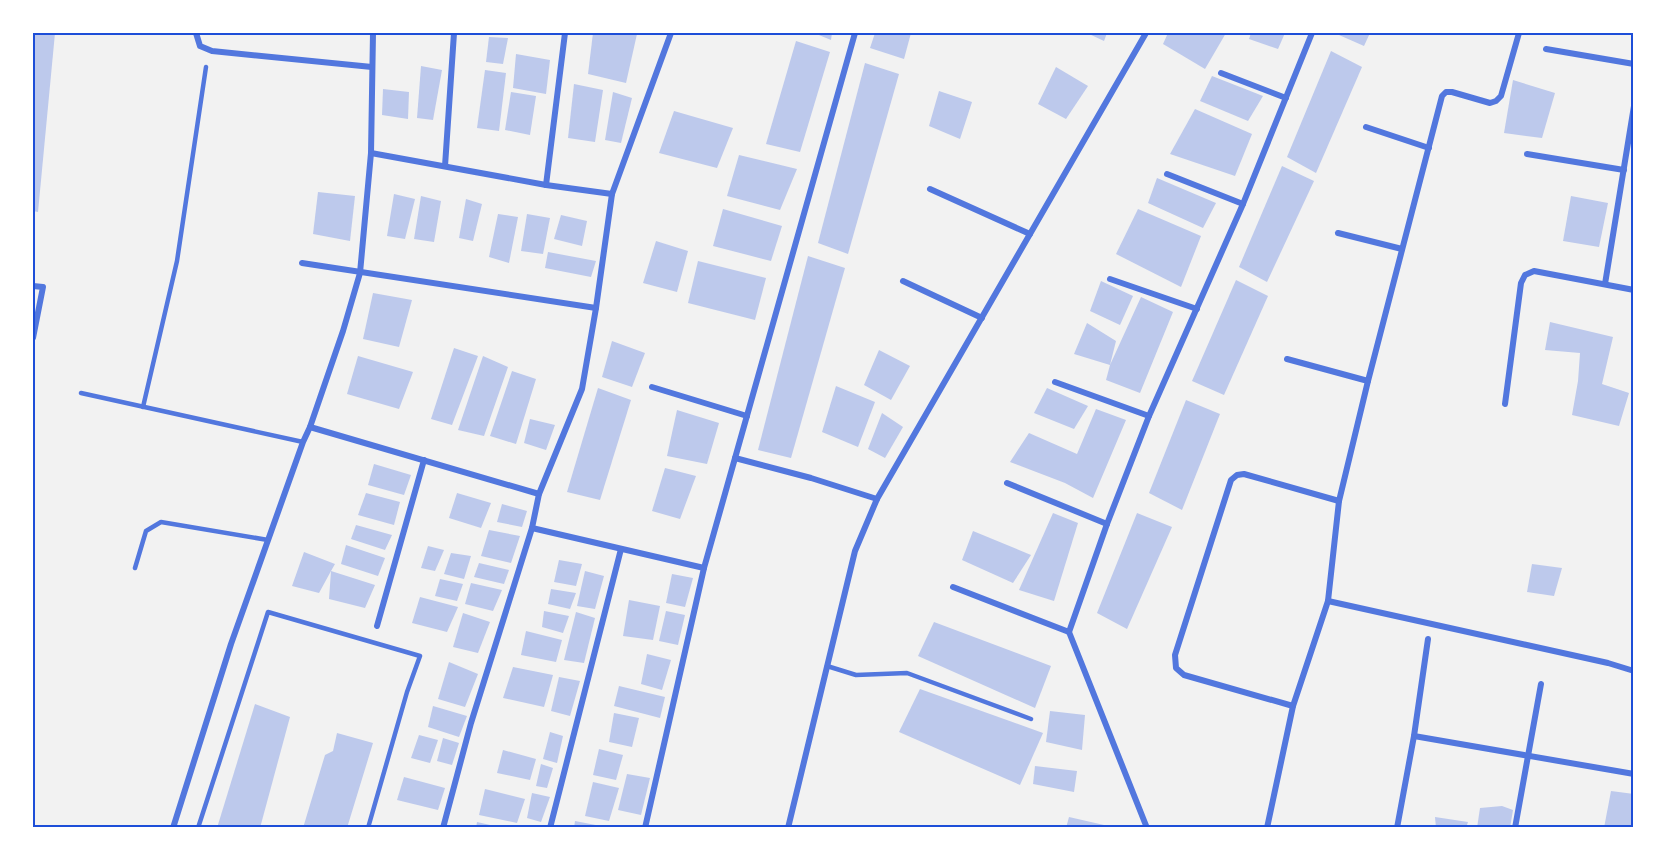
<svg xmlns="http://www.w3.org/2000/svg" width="1667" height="861" viewBox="0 0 1667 861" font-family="'Varela Round',sans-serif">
<rect width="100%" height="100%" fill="#f2f2f2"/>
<!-- building -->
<g fill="#bdc9ec">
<path d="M33,33H55L38,212L33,211Z"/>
<path d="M593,33L637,34L626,83L588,74Z"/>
<path d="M814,33H832L831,40Z"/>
<path d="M875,33H911L904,59L870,48Z"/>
<path d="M1087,33H1107L1104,41Z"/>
<path d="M1168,33H1226L1205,69L1163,44Z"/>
<path d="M1251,33H1285L1278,49L1249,39Z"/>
<path d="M1340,33H1370L1364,46L1339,35Z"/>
<path d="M489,37L508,38L503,64L486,62Z"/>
<path d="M796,41L830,52L800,152L766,144Z"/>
<path d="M1331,51L1362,67L1316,173L1287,157Z"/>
<path d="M516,54L550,60L546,94L513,88Z"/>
<path d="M865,63L899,74L848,254L818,243Z"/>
<path d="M421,66L442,70L433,120L417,118Z"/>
<path d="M1056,67L1088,86L1066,119L1038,104Z"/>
<path d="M485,70L506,73L499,131L477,128Z"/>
<path d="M1212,76L1263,96L1248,121L1200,101Z"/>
<path d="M1513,80L1555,93L1542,138L1504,133Z"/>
<path d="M574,84L603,90L595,142L568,138Z"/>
<path d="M383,89L409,92L408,119L382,115Z"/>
<path d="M939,91L972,102L960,139L929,126Z"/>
<path d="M511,92L536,96L530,135L505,130Z"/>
<path d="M613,92L632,98L621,143L605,140Z"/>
<path d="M1195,109L1252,134L1235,176L1170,154Z"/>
<path d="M674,111L733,128L717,168L659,153Z"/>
<path d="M739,155L797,169L780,210L727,196Z"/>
<path d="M1282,166L1314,181L1267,282L1239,267Z"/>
<path d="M1157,178L1216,203L1203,228L1148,203Z"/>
<path d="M318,192L355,196L350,241L313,234Z"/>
<path d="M394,194L415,199L405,239L387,236Z"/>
<path d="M421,196L441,201L434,242L414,239Z"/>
<path d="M1571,196L1608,203L1599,247L1563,241Z"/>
<path d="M466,199L482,204L473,241L459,238Z"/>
<path d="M723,209L782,226L771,261L713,246Z"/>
<path d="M1138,209L1201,236L1181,287L1116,254Z"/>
<path d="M498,214L518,217L509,263L489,257Z"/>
<path d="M527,214L550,218L543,254L521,251Z"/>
<path d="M561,215L587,221L582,246L554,239Z"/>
<path d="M656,241L688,251L677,292L643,283Z"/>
<path d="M548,252L596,261L591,277L545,268Z"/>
<path d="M808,256L845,268L791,458L758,450Z"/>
<path d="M698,261L766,278L755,320L688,303Z"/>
<path d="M1236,280L1268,296L1224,395L1192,381Z"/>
<path d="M1101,281L1133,296L1120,325L1090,311Z"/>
<path d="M373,293L412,300L399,347L363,339Z"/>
<path d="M1141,297L1173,312L1140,393L1106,380L1110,365L1074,354L1087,323L1116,341L1110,365Z"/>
<path d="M1550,322L1613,337L1602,384L1629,393L1619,426L1572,415L1578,381L1580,353L1545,350Z"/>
<path d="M612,341L645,353L632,387L602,377Z"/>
<path d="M454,348L478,356L452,425L431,419Z"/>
<path d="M879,350L910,366L891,400L864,385Z"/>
<path d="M358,356L413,372L399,409L347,394Z"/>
<path d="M483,356L508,367L484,436L458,430Z"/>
<path d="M512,371L536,379L516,444L490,436Z"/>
<path d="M836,386L875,402L858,447L822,432Z"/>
<path d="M598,388L631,400L600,500L567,492Z"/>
<path d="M1047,388L1088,406L1074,429L1034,413Z"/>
<path d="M1186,400L1220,414L1182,510L1149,493Z"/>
<path d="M1096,409L1126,420L1093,498L1065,483L1010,462L1029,433L1077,454Z"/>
<path d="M677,410L719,423L707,464L667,456Z"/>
<path d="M882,413L903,427L885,458L868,449Z"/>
<path d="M530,419L555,425L546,450L524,443Z"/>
<path d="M374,464L411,475L404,495L368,485Z"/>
<path d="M665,468L696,476L680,519L652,511Z"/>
<path d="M366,493L400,502L394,525L358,515Z"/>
<path d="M457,493L491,503L481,528L449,518Z"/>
<path d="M502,504L527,511L522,527L497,522Z"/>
<path d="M1053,513L1078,523L1054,601L1019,590Z"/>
<path d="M1137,513L1172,527L1127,629L1097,613Z"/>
<path d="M356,525L392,535L385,550L351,539Z"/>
<path d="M489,530L520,536L511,563L481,556Z"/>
<path d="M973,531L1031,555L1013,583L962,560Z"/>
<path d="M346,545L385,558L378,576L341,564Z"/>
<path d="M428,546L444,550L435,571L421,568Z"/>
<path d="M304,552L335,564L331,571L375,585L365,608L329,599L331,571L319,593L292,586Z"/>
<path d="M451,553L471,556L464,579L444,574Z"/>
<path d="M559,560L582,564L576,586L554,582Z"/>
<path d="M479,563L509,570L504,584L474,577Z"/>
<path d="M1532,564L1562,568L1554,596L1527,592Z"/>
<path d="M585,571L604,576L595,609L577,606Z"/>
<path d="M672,574L693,578L685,607L666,603Z"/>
<path d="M440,579L463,584L457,601L435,596Z"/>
<path d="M471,583L502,590L493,611L465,604Z"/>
<path d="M551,589L576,593L570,609L548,604Z"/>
<path d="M420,597L458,607L447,632L412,623Z"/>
<path d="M629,600L660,606L653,640L623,636Z"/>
<path d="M544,611L569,616L563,633L542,627Z"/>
<path d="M666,611L685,615L678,645L659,641Z"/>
<path d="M576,612L595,618L584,663L564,660Z"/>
<path d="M463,613L490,622L478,653L453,647Z"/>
<path d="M934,622L1051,666L1035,708L918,656Z"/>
<path d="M526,631L562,640L556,662L521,655Z"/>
<path d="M647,654L671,660L662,690L641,684Z"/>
<path d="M449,662L478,674L465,707L438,699Z"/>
<path d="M513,667L553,675L544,707L503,698Z"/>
<path d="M559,677L580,681L570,716L551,711Z"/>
<path d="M619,686L665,697L660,718L614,706Z"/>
<path d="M920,689L1043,733L1020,785L899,732Z"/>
<path d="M255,704L290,717L260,828H217Z"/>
<path d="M433,706L467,716L459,737L428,727Z"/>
<path d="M1050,711L1085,715L1082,750L1046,742Z"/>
<path d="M614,713L639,718L632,747L609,742Z"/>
<path d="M550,732L563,736L557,763L543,759Z"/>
<path d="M337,733L373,743L347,828H303L325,755L333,751Z"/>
<path d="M419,735L438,740L430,763L411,758Z"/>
<path d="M443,738L459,743L452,765L437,761Z"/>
<path d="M599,749L623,755L616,780L593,775Z"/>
<path d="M503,750L536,759L530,780L497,773Z"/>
<path d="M541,764L553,768L547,788L536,786Z"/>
<path d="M1035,766L1077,771L1074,792L1033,784Z"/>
<path d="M627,774L650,778L641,815L618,810Z"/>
<path d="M404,777L445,788L438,810L397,800Z"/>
<path d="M593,782L619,788L609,821L585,816Z"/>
<path d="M485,789L525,799L517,823L479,815Z"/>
<path d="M1611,791L1634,794V828H1604Z"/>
<path d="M532,793L550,797L541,822L527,818Z"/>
<path d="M1502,806L1513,810L1510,828H1477L1480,808Z"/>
<path d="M1069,817L1104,825V828H1066Z"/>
<path d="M1435,817L1468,822L1466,828H1436Z"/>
<path d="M575,821L606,827V828H574Z"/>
<path d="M477,822L499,827V828H476Z"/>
</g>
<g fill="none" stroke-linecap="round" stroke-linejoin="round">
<!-- service -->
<g stroke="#5277de" stroke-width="4.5">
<path d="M81,393L303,442"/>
<path d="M143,407L177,261L206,67"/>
<path d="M135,568L146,531L161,522L268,540"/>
<path d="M827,666L856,675L907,673L1031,719"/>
<path d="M198,828L268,612L420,656L407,692L368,828"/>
</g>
<!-- minor -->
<g stroke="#5277de" stroke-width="6">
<path d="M196,33L200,46L212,51L372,67"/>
<path d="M1546,49L1634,64"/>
<path d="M1221,73L1286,98"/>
<path d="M1366,127L1429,148"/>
<path d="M371,153L546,185L612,194"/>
<path d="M1527,154L1624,170"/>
<path d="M445,166L454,33"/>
<path d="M1167,174L1243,204"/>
<path d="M546,185L565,33"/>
<path d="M930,189L1030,234"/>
<path d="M1338,233L1402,249"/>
<path d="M302,263L596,308"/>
<path d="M1110,279L1197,309"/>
<path d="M903,281L982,318"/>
<path d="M1605,284L1634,106"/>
<path d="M33,286L43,287L33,338"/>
<path d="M1287,359L1368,381"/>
<path d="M1055,382L1149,416"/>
<path d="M652,387L747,416"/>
<path d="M1505,404L1521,283L1525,275L1534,271L1634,290"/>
<path d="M310,427L539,494"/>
<path d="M735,458L811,478L877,499"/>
<path d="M1007,483L1107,524"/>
<path d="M532,528L704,568"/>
<path d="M953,587L1069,632"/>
<path d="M1328,601L1608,663L1634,671"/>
<path d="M377,626L424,460"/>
<path d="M1293,706L1184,675L1176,668L1175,655L1231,480L1237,475L1244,474L1339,501"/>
<path d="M1414,736L1634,774"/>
<path d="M173,828L231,644L303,442L310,427L343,331L360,273L371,153L373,33"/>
<path d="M443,828L471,723L532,528L539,494L582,389L596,308L612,194L671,33"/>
<path d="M550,828L621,549"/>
<path d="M645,828L704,568L855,33"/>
<path d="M788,828L855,551L877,499L1146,33"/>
<path d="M1147,828L1069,632L1107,524L1149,416L1243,204L1312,33"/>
<path d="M1267,828L1293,706L1328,601L1339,501L1368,381L1442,96L1446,92H1452L1490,103L1496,101L1501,96L1519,33"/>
<path d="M1397,828L1414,736L1428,639"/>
<path d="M1515,828L1541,684"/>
</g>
</g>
<!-- border -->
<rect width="1667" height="861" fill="none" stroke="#ffffff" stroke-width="69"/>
<rect x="34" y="34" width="1598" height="792" fill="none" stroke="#1d4ed8" stroke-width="2"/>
</svg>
